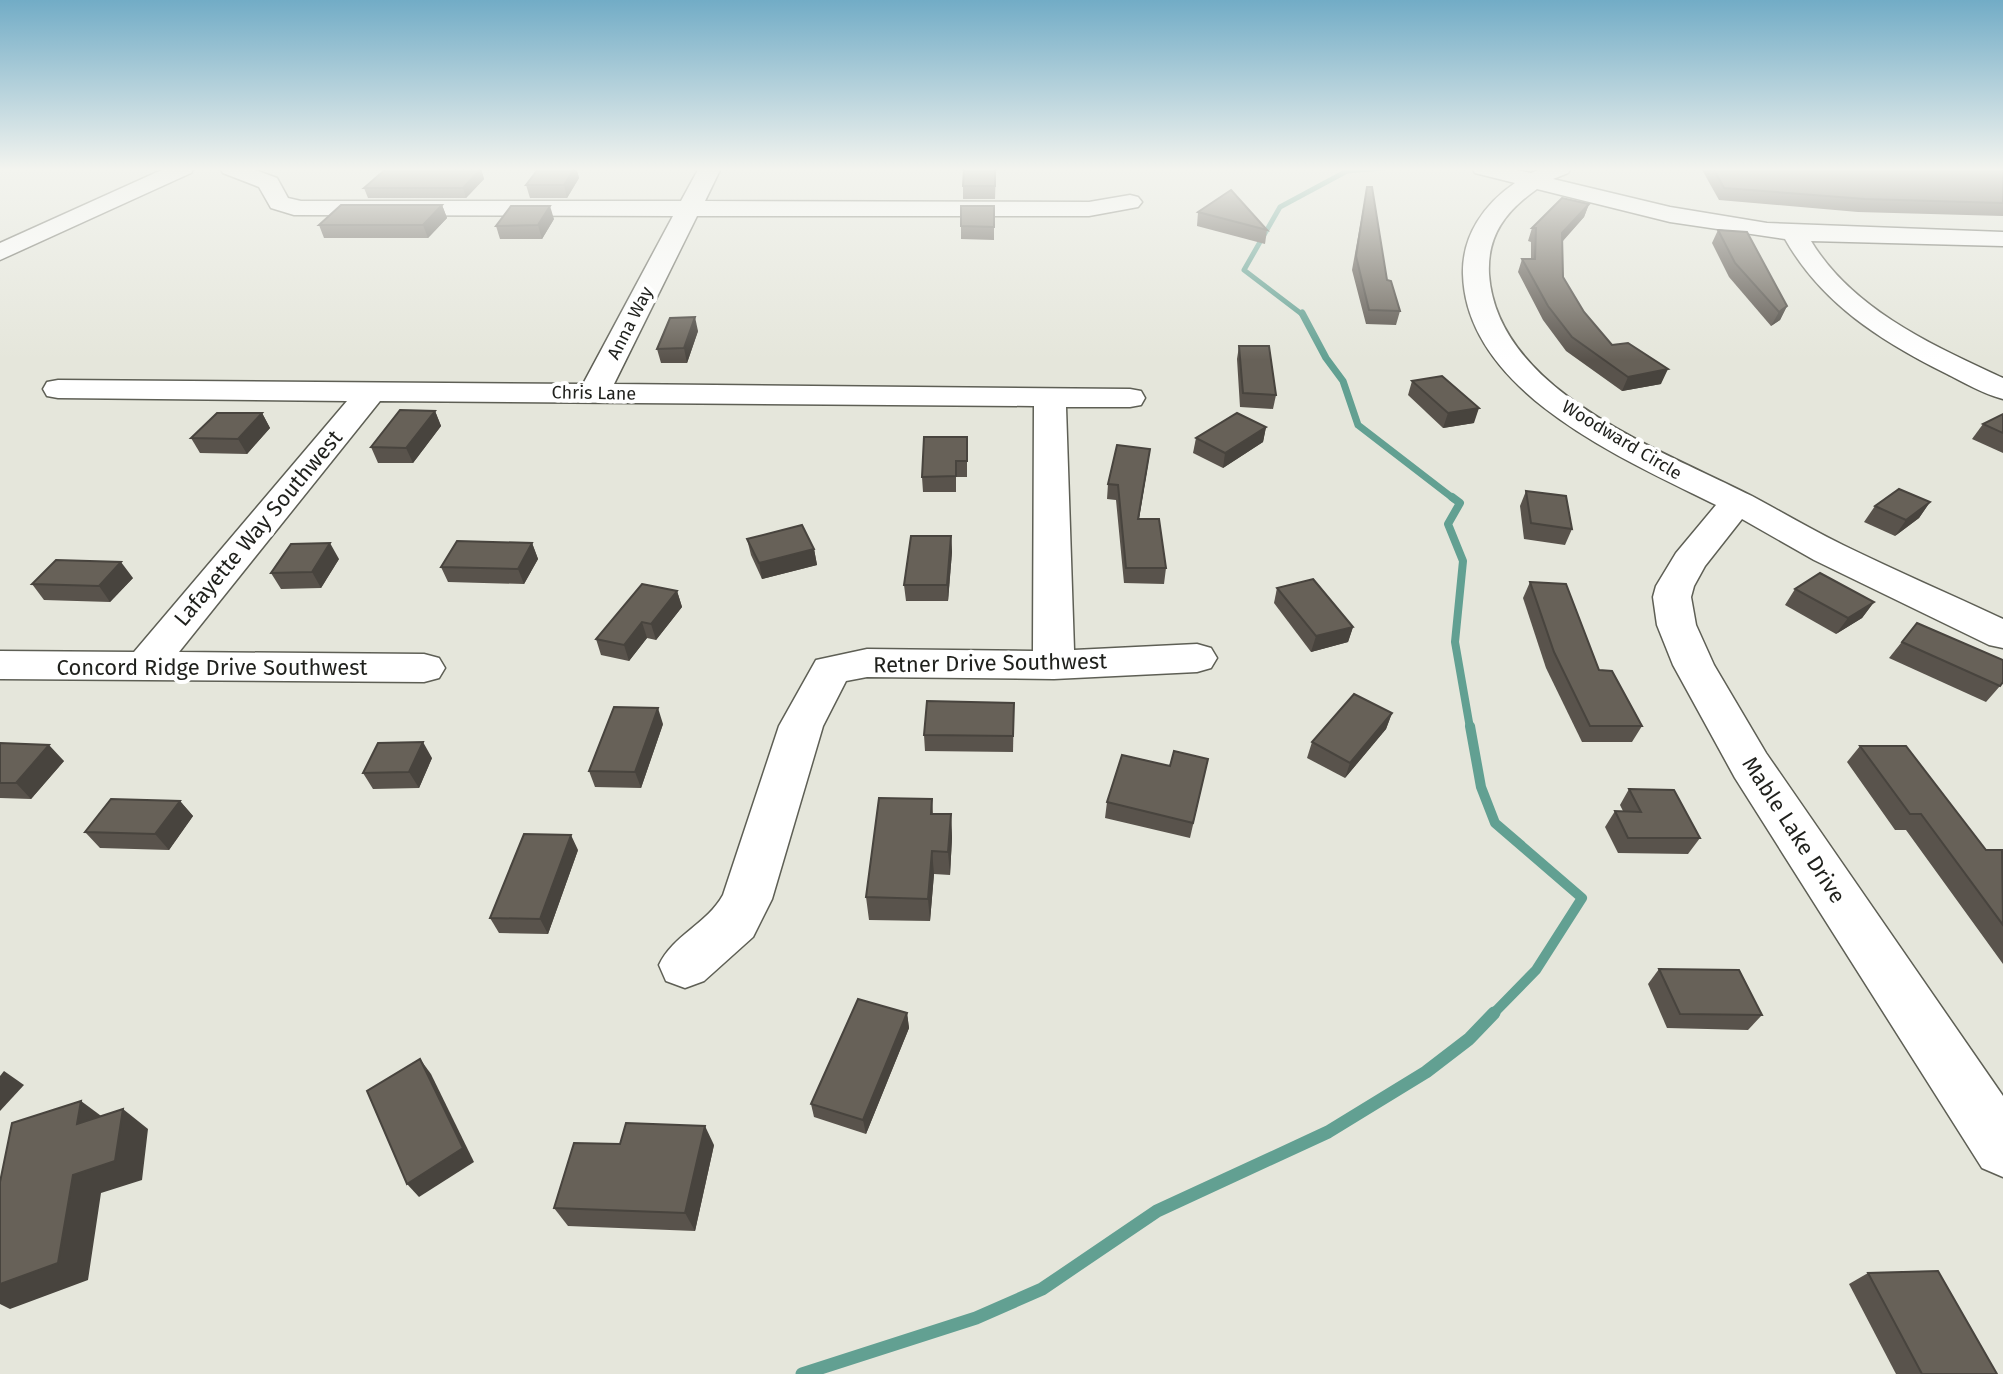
<svg xmlns="http://www.w3.org/2000/svg" width="2003" height="1374" viewBox="0 0 2003 1374" font-family="'Fira Sans',sans-serif">
<rect width="100%" height="100%" fill="#e5e6db"/>
<g fill="none" stroke-linecap="round" stroke-linejoin="round">
<!-- stream-far4 -->
<path stroke="#62a092" stroke-width="5" d="M1303,315L1244,270L1280,207L1347,171L1383,168"/>
<!-- stream-far3 -->
<path stroke="#62a092" stroke-width="7" d="M1302,313L1326,358L1343,381L1358,425L1454,499"/>
<!-- stream-far2 -->
<path stroke="#62a092" stroke-width="8" d="M1452,497L1460,503L1448,524L1463,561L1455,642L1470,728"/>
<!-- stream-far1 -->
<path stroke="#62a092" stroke-width="10" d="M1470,726L1481,787L1495,823L1582,898L1536,970L1492,1015"/>
<!-- stream -->
<path stroke="#62a092" stroke-width="13" d="M802,1374L976,1318L1042,1289L1157,1211L1328,1132L1426,1072L1469,1039L1494,1013"/>
<!-- minor casing -->
<g stroke="#5e5f55" stroke-width="3">
<g id="minor">
<path d="M166,168H194L191,173L0,260V243Z"/>
<path d="M220,168H250L277,178L288,198L301,201H681L699,168H721L705,201L1089,202L1130,195L1138,197L1142,202L1138,207L1089,216H697L614,384L1130,389L1141,391L1145,398L1141,405L1130,407H1066L1074,650L1197,644L1211,648L1217,658L1211,668L1197,672L1054,679L867,677L846,681L823,726L772,899L753,937L704,981L685,988L666,981L659,965C673,935 707,924 723,895L779,726L816,660L867,649L1033,651L1034,406L380,401L179,652L424,654L439,658L445,668L439,678L424,682L0,679V651L134,652L347,401L58,398L47,396L43,389L47,382L58,380L583,384L673,216L294,215L271,208L259,187L223,173Z"/>
<path d="M1472,168H1508L1531,173L1542,168H1571L1568,173L1553,179L1670,207L1767,223L2003,232V246L1811,241C1853,310 1932,345 2003,378V399C1983,394 1965,383 1947,374C1881,341 1822,304 1785,239L1670,222L1537,189C1506,211 1487,235 1489,274C1497,392 1662,450 1752,496C1782,512 1812,530 1843,545C1896,571 1950,594 2003,619V648L1989,645L1814,560L1742,519L1705,566L1694,586L1691,597L1696,625L1714,665L1766,753L2003,1096V1177L1982,1168L1735,778L1673,665L1657,625L1653,597L1656,586L1676,553L1716,505C1626,460 1466,393 1463,274C1462,236 1484,204 1515,183L1475,173Z"/>
</g>
</g>
<!-- minor -->
<use href="#minor" fill="#fff" fill-rule="evenodd"/>
</g>
<!-- wall -->
<g fill="#59534c">
<path d="M539,168H576L579,178L567,198H530L526,185Z"/>
<path d="M996,168L995,199H963V186Z"/>
<path d="M1701,168H2003V216L1858,212L1719,200Z"/>
<path d="M481,169L484,179L466,198H368L364,188Z"/>
<path d="M1367,187L1387,280L1400,311L1396,325L1366,324L1352,270Z"/>
<path d="M1589,204L1584,217L1563,241V277L1584,312L1612,345L1661,384L1622,391L1566,351L1543,320L1518,272L1522,259H1531V242L1528,241L1532,228Z"/>
<path d="M442,205L447,218L428,238H324L319,225Z"/>
<path d="M994,206V240L961,239V226Z"/>
<path d="M1198,212L1267,230L1265,244L1197,226Z"/>
<path d="M554,219L542,239H500L496,226Z"/>
<path d="M1718,230L1787,306L1780,320L1771,326L1729,277L1712,243Z"/>
<path d="M698,331L687,363H661L657,349Z"/>
<path d="M1239,346L1276,395L1273,409L1240,407L1237,359Z"/>
<path d="M1412,381L1474,423L1443,428L1408,395Z"/>
<path d="M435,411L441,426L413,463H378L371,447Z"/>
<path d="M262,413L270,428L247,454L200,453L191,438Z"/>
<path d="M2003,414V453L1972,439L1983,424Z"/>
<path d="M1266,427L1263,442L1223,468L1193,453L1196,438Z"/>
<path d="M967,437V477H956V492H923L922,477Z"/>
<path d="M1148,464L1139,519L1166,568L1164,584L1124,583L1116,500L1107,499L1108,484Z"/>
<path d="M1526,491L1572,529L1565,545L1524,539L1520,506Z"/>
<path d="M1930,502L1919,518L1895,536L1864,522L1875,506Z"/>
<path d="M951,536L952,552L948,601H906L904,585Z"/>
<path d="M747,539L814,549L817,565L762,579L751,555Z"/>
<path d="M532,543L538,559L524,584L448,582L441,567Z"/>
<path d="M339,559L321,588L281,589L271,573Z"/>
<path d="M133,578L110,602L44,600L32,584Z"/>
<path d="M1530,582L1642,726L1632,742H1582L1546,668L1523,598Z"/>
<path d="M1277,588L1353,627L1348,642L1311,652L1274,603Z"/>
<path d="M1795,589L1874,602L1862,618L1836,634L1785,605Z"/>
<path d="M677,591L682,607L656,640L647,638L629,661L601,655L596,639Z"/>
<path d="M1917,623L2000,686L1986,702L1889,658Z"/>
<path d="M1014,703L1013,752L925,751L924,735Z"/>
<path d="M1392,713L1386,729L1345,778L1307,758L1312,742Z"/>
<path d="M663,724L641,788L595,787L589,771Z"/>
<path d="M0,743L64,761L31,799L0,798Z"/>
<path d="M1860,746L1986,850L2003,851V964L1906,830H1895L1847,762Z"/>
<path d="M432,758L419,788L373,789L363,773Z"/>
<path d="M1208,759L1190,838L1105,818L1107,802L1170,766Z"/>
<path d="M1629,789L1700,838L1688,854L1618,853L1605,827L1615,811H1623L1620,805Z"/>
<path d="M932,799L933,814H951L952,838L950,875L934,874L930,921L869,920L866,897Z"/>
<path d="M180,801L193,816L169,850L100,848L85,832Z"/>
<path d="M578,850L548,934L499,933L490,918Z"/>
<path d="M1659,969L1762,1015L1748,1030L1667,1028L1648,984Z"/>
<path d="M907,1013L909,1028L866,1134L814,1117L811,1104Z"/>
<path d="M714,1145L695,1231L568,1226L554,1208Z"/>
<path d="M1868,1273L1997,1374H1896L1849,1284Z"/>
</g>
<!-- shaded-wall -->
<g fill="#48443e">
<path d="M575,168H576L579,178L567,198L564,185Z"/>
<path d="M481,169L484,179L466,198L463,188Z"/>
<path d="M1589,204L1584,217L1558,246L1562,233Z"/>
<path d="M442,205L447,218L428,238L423,225Z"/>
<path d="M550,206L554,219L542,239L538,225Z"/>
<path d="M1787,306L1780,320L1771,326L1779,312Z"/>
<path d="M695,317L698,331L687,363L684,348Z"/>
<path d="M1668,369L1661,384L1622,391L1628,377Z"/>
<path d="M1479,408L1474,423L1443,428L1448,413Z"/>
<path d="M435,411L441,426L413,463L406,448Z"/>
<path d="M262,413L270,428L247,454L238,439Z"/>
<path d="M1266,427L1263,442L1223,468L1225,453Z"/>
<path d="M1150,449L1148,464L1136,535L1138,519Z"/>
<path d="M1930,502L1919,518L1895,536L1906,520Z"/>
<path d="M951,536L952,552L948,601L947,585Z"/>
<path d="M330,543L339,559L321,588L312,572Z"/>
<path d="M532,543L538,559L524,584L518,569Z"/>
<path d="M814,549L817,565L762,579L759,563Z"/>
<path d="M121,562L133,578L110,602L99,586Z"/>
<path d="M677,591L682,607L656,640L651,624Z"/>
<path d="M1874,602L1862,618L1836,634L1848,618Z"/>
<path d="M642,622L647,638L629,661L624,645Z"/>
<path d="M1353,627L1348,642L1311,652L1316,636Z"/>
<path d="M658,708L663,724L641,788L635,772Z"/>
<path d="M1392,713L1386,729L1345,778L1350,763Z"/>
<path d="M423,742L432,758L419,788L409,772Z"/>
<path d="M49,745L64,761L31,799L16,783Z"/>
<path d="M180,801L193,816L169,850L155,834Z"/>
<path d="M951,814L952,838L950,875L948,852Z"/>
<path d="M571,835L578,850L548,934L540,919Z"/>
<path d="M932,851L934,874L930,921L928,899Z"/>
<path d="M907,1013L909,1028L866,1134L863,1120Z"/>
<path d="M420,1059L431,1074L474,1162L419,1197L407,1184Z"/>
<path d="M4,1071L24,1085L0,1111V1076Z"/>
<path d="M81,1101L108,1121L77,1124Z"/>
<path d="M123,1109L148,1129L142,1180L101,1193L88,1280L10,1309L0,1304V1284L73,1175Z"/>
<path d="M705,1126L714,1145L695,1231L685,1213Z"/>
</g>
<!-- building -->
<g fill="#676158" stroke="#48443e" stroke-width="2">
<path d="M387,168L481,169L463,188H364Z"/>
<path d="M539,168H575L564,185H526Z"/>
<path d="M964,168H995V186H963Z"/>
<path d="M1713,168H2003V203L1865,199L1724,188Z"/>
<path d="M1367,187H1372L1387,280L1391,281L1400,311L1369,310L1356,256Z"/>
<path d="M1231,190L1267,230L1198,212Z"/>
<path d="M1562,198L1589,204L1562,233L1563,277L1584,312L1612,345L1628,343L1668,369L1628,377L1572,337L1548,306L1522,259H1535L1536,228H1532Z"/>
<path d="M341,205H442L423,225H319Z"/>
<path d="M511,206H550L538,225L496,226Z"/>
<path d="M961,206H994V227L961,226Z"/>
<path d="M1718,230L1747,232L1787,306L1779,312L1735,263Z"/>
<path d="M695,317L684,348L657,349L670,318Z"/>
<path d="M1239,346H1269L1276,395L1243,393Z"/>
<path d="M1442,376L1479,408L1448,413L1412,381Z"/>
<path d="M400,410L435,411L406,448L371,447Z"/>
<path d="M217,413H262L238,439L191,438Z"/>
<path d="M1237,413L1266,427L1225,453L1196,438Z"/>
<path d="M2003,414V433L1983,424Z"/>
<path d="M924,437H967V461H956V476L922,477Z"/>
<path d="M1117,445L1150,449L1138,519H1159L1166,568H1126L1118,485L1108,484Z"/>
<path d="M1899,489L1930,502L1906,520L1875,506Z"/>
<path d="M1526,491L1566,496L1572,529L1531,523Z"/>
<path d="M802,525L814,549L759,563L747,539Z"/>
<path d="M911,536H951L947,585H904Z"/>
<path d="M457,541L532,543L518,569L441,567Z"/>
<path d="M330,543L312,572L271,573L291,544Z"/>
<path d="M56,560L121,562L99,586L32,584Z"/>
<path d="M1820,573L1874,602L1848,618L1795,589Z"/>
<path d="M1313,579L1353,627L1316,636L1277,588Z"/>
<path d="M1530,582L1566,584L1599,670L1612,671L1642,726H1590L1554,652Z"/>
<path d="M642,584L677,591L651,624L642,622L624,645L596,639Z"/>
<path d="M1917,623L2003,660V682L2000,686L1902,642Z"/>
<path d="M1354,694L1392,713L1350,763L1312,742Z"/>
<path d="M927,701L1014,703L1013,736L924,735Z"/>
<path d="M614,707L658,708L635,772L589,771Z"/>
<path d="M423,742L409,772L363,773L378,743Z"/>
<path d="M0,743L49,745L16,783H0Z"/>
<path d="M1860,746H1906L1986,850H2002L2003,925L1921,814H1910Z"/>
<path d="M1174,751L1208,759L1193,823L1107,802L1122,755L1170,766Z"/>
<path d="M1629,789L1674,790L1700,838H1628L1615,811L1641,812Z"/>
<path d="M879,798L932,799L931,814H951L948,852L932,851L928,899L866,897Z"/>
<path d="M111,799L180,801L155,834L85,832Z"/>
<path d="M524,834L571,835L540,919L490,918Z"/>
<path d="M1659,969L1739,970L1762,1015L1680,1014Z"/>
<path d="M858,999L907,1013L863,1120L811,1104Z"/>
<path d="M420,1059L463,1148L407,1184L367,1091Z"/>
<path d="M81,1101L77,1124L123,1109L115,1161L73,1175L58,1263L0,1284V1182L12,1123Z"/>
<path d="M626,1123L705,1126L685,1213L554,1208L574,1143L620,1144Z"/>
<path d="M1938,1271L1997,1374H1922L1868,1273Z"/>
</g>
<!-- sky -->
<linearGradient id="sky" x2="0" y2="1"><stop stop-color="#72acc6"/><stop offset="0.47" stop-color="#f3f4ef"/><stop offset="1" stop-color="#f3f4ef" stop-opacity="0"/></linearGradient>
<rect width="2003" height="360" fill="url(#sky)"/>
<g text-anchor="middle" dominant-baseline="central" stroke-width="8" stroke-linejoin="round" paint-order="stroke">
<!-- far-street labels -->
<g font-size="18" fill="#1f201c" stroke="#fff">
<text transform="translate(630 323) rotate(-63)">Anna Way</text>
<text transform="translate(594 393) rotate(1)">Chris Lane</text>
<text transform="translate(1622 440) rotate(31)">Woodward Circle</text>
</g>
<!-- street labels -->
<g font-size="22" fill="#1f201c" stroke="#fff">
<text transform="translate(258 528) rotate(-50)">Lafayette Way Southwest</text>
<text transform="translate(990 663) rotate(-1)">Retner Drive Southwest</text>
<text x="212" y="667">Concord Ridge Drive Southwest</text>
<text transform="translate(1794 830) rotate(57)">Mable Lake Drive</text>
</g>
</g>
</svg>
